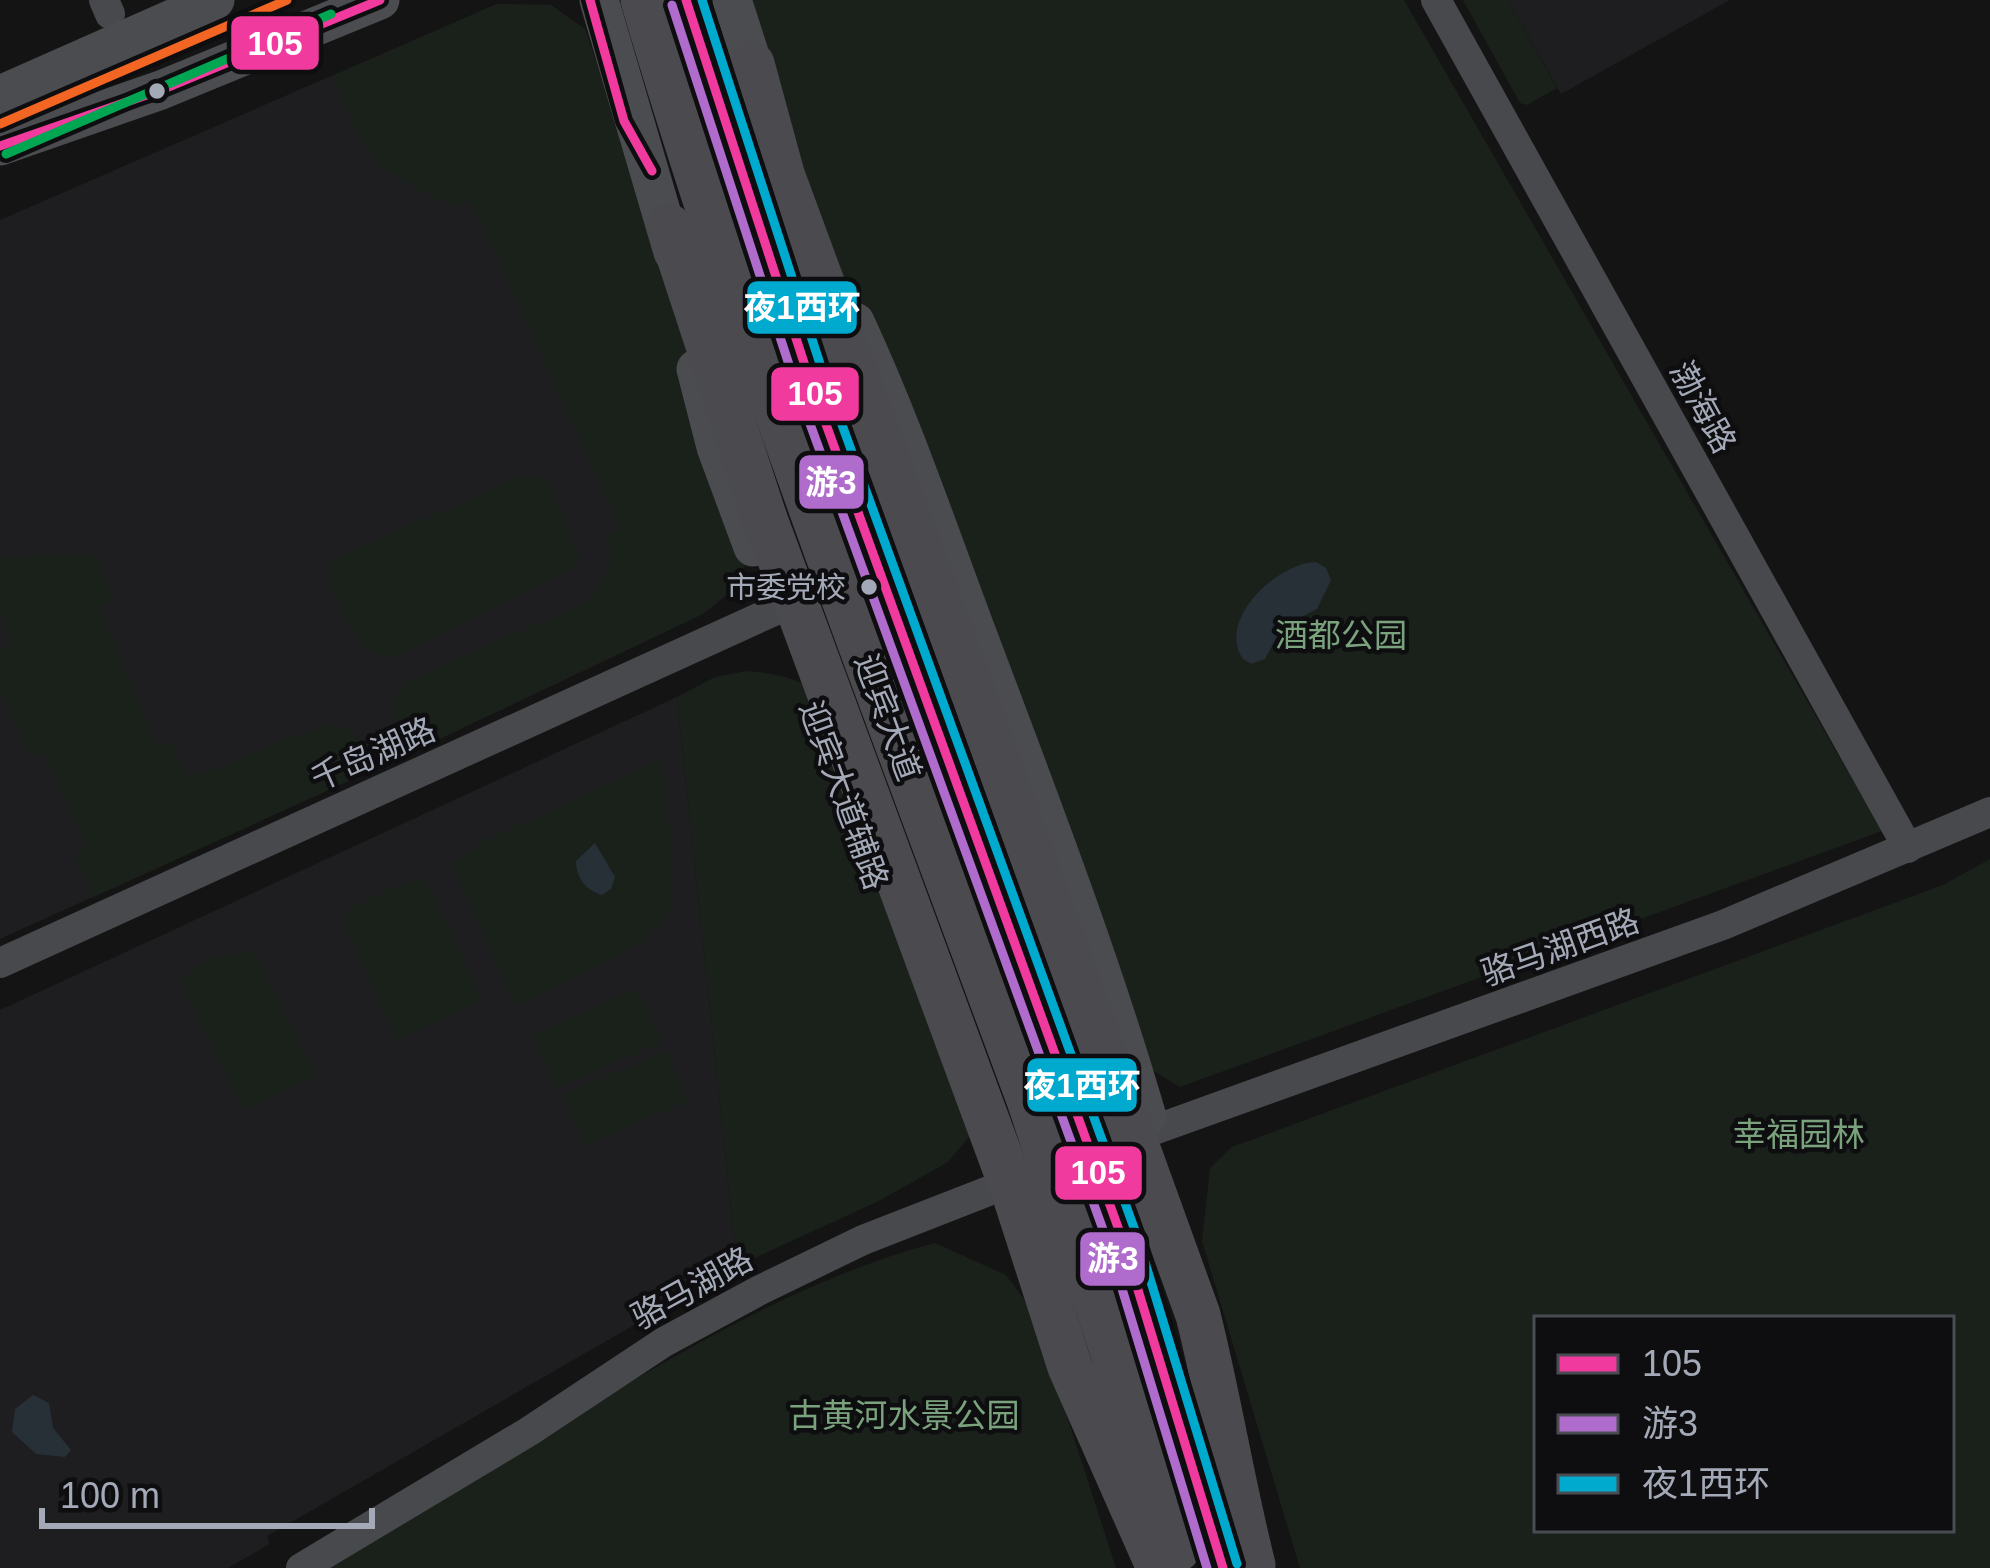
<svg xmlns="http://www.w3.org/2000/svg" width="1990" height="1568" viewBox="0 0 1990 1568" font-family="Arial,'Noto Sans SC',sans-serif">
<rect width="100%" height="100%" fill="#141414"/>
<!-- built -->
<g fill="#1e1e20">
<path d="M1508,0H1730L1561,94Z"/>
<path d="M497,4L551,5L585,29L737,587L703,614L410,753L0,939V220Z"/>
<path d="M677,697L737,1266L267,1536L270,1544L228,1568H0V1010Z"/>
</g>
<!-- green -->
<g fill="#1a211b" fill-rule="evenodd">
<path d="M742,0H1404L1882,831L1180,1087L1097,1037Z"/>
<path d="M1463,0H1508L1557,88L1527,105L1520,103Z"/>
<path d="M497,4L551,5L585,29L752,504C749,564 752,575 703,614L410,753C399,728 386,704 407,681L577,606C610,583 613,573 609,533L620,528L471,200L454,208L382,170L355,127L332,76Z"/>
<path d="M523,475L548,481L579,556L574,568L394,657C354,658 342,606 327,575L332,560Z"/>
<path d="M86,554L96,558L114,599L99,607L157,746L171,742L180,764L191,774H203L324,724C359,727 361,740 375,769L94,897L74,854L87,847L44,752L31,757L0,690V650L14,643L0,612V557Z"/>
<path d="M746,671C776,673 796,678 822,694L973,1132L948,1162L879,1201L737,1266L677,697L715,677Z"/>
<path d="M662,759C665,801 676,859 673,899C669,944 552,988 515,1006L452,864L488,839Z"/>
<path d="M1990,859V1568H1300L1202,1241L1210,1168L1232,1147L1943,885ZM1537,1319H1951V1529H1537Z"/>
<path d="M415,877L428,884L483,1001L397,1040L344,924L350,909Z"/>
<path d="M253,951L315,1075L243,1111L181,982C193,962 231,952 253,951Z"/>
<path d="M638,989L662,1042L556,1089L532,1035Z"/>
<path d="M666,1050L688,1101L585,1146L563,1095Z"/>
<path d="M935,1243L1006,1275L1033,1311L1116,1568H307C392,1519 478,1472 563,1422C683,1351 800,1279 935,1243Z"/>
</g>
<!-- water -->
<g fill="#272f37">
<path d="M1316,562L1326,568L1331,580L1317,609L1282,627L1265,659L1251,664L1243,659C1216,620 1277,563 1316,562Z"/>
<path d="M595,843L615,877L611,889L602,895C586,891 576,877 576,861Z"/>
<path d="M33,1395L49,1403L53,1428L71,1450L65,1457L36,1454L12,1432L15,1409Z"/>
</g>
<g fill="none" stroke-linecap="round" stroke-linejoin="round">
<!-- minor -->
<g stroke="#48494d" stroke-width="30">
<path d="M104,0L110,14"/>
<path d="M1436,0L1908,848"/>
<path d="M0,963L776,610"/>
<path d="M1129,1139L1723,925L1990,812"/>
<path d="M301,1568L528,1432L664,1342L760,1290L863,1240L1027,1176"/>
</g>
<!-- major -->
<g stroke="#4b4c4f" stroke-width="39">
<path d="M599,0L673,252"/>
<path d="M732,0L761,90"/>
<path d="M0,95L215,0"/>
<path d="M0,146L161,90L380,0"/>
<path d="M855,322C904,427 940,536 981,644C1040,801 1100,956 1147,1117"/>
<path d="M696,369L716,447L753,547"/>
</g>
<!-- highway -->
<g stroke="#4b4b4f" stroke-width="45">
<path d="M643,0C713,237 796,471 882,703"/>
<path d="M752,64L782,174L972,690"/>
<path d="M669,226L765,519"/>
</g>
<!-- highway-bridge -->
<g stroke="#4b4b4f" stroke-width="45">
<path d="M686,0L807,372L1123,1241L1223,1568"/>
<path d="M765,519L1015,1196L1070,1367L1159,1568"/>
<path d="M972,690L1198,1315C1219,1398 1232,1482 1253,1565"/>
<path d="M882,703L1029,1100L1178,1549"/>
</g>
<!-- bus-1 casing -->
<g stroke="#0e0e10" stroke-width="18">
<g id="bus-1">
<path d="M590,0L624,121L652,171"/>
<path d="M686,0L807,372L1123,1241L1223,1568"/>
<path d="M0,146L161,90L380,0"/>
</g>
</g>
<!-- bus-2 casing -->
<g stroke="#0e0e10" stroke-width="18">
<path id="bus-2" d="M672,5L793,377L1109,1246L1207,1568"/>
</g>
<!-- bus-3 casing -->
<g stroke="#0e0e10" stroke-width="18">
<path id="bus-3" d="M702,0L821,367L1137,1236L1237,1564"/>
</g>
<!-- bus-4 casing -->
<g stroke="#0e0e10" stroke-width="18">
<path id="bus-4" d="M6,154L331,14"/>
</g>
<!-- bus-5 casing -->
<g stroke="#0e0e10" stroke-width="18">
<path id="bus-5" d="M0,124L287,0"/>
</g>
<!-- bus-1 -->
<use href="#bus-1" stroke="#f13a9d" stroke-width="9"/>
<!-- bus-2 -->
<use href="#bus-2" stroke="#b06ccc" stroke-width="9"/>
<!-- bus-3 -->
<use href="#bus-3" stroke="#00a9ce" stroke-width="9"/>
<!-- bus-4 -->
<use href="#bus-4" stroke="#00a651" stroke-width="9"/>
<!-- bus-5 -->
<use href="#bus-5" stroke="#f26522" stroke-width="9"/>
</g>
<!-- markers -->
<g fill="#a4a9b7" stroke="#0e0e10" stroke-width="4.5">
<circle cx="157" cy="91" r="10"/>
<circle cx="869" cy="587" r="10"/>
</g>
<g text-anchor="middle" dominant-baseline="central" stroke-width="9" stroke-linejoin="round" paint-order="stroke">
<!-- bus labels -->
<g font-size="30" fill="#a4a9b7" stroke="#0e0e10" text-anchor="end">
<text x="846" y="587">市委党校</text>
</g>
<!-- street labels -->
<g font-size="33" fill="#a4a9b7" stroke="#0e0e10">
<text transform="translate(1703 407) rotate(61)">渤海路</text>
<text transform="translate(888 717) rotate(70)">迎宾大道</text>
<text transform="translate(373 754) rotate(-24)">千岛湖路</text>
<text transform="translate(844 795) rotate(70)">迎宾大道辅路</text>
<text transform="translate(1560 947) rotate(-20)">骆马湖西路</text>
<text transform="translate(692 1288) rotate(-29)">骆马湖路</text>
</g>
<!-- park labels -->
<g font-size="33" fill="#7aa37d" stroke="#0e0e10">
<text x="1341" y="635">酒都公园</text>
<text x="1799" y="1134">幸福园林</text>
<text x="904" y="1415">古黄河水景公园</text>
</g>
</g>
<g stroke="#0e0e10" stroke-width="4.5">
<rect x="229" y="14" width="92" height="58" rx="12" fill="#f13a9d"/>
<rect x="745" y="279" width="114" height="57" rx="12" fill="#00a9ce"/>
<rect x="769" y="365" width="92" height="58" rx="12" fill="#f13a9d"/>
<rect x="797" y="453" width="69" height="58" rx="12" fill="#b06ccc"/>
<rect x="1025" y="1056" width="114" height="58" rx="12" fill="#00a9ce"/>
<rect x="1053" y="1144" width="91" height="58" rx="12" fill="#f13a9d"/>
<rect x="1078" y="1230" width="69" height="58" rx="12" fill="#b06ccc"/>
</g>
<g font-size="33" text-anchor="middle" font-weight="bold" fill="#fff">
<text x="275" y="55">105</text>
<text x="802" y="319">夜1西环</text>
<text x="815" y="405">105</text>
<text x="831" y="494">游3</text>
<text x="1082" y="1097">夜1西环</text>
<text x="1098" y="1184">105</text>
<text x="1113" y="1270">游3</text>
</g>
<!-- legend -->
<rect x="1534" y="1316" width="420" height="216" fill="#0e0e10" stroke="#4a4c53" stroke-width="3"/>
<rect x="1558" y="1355" width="60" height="18" fill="#f13a9d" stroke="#4a4c53" stroke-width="3"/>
<text x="1642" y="1376" font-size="36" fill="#a4a9b7">105</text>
<rect x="1558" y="1415" width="60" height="18" fill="#b06ccc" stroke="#4a4c53" stroke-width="3"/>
<text x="1642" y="1436" font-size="36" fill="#a4a9b7">游3</text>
<rect x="1558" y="1475" width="60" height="18" fill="#00a9ce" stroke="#4a4c53" stroke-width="3"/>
<text x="1642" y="1496" font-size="36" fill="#a4a9b7">夜1西环</text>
<!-- scale -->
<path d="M42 1508v18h330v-18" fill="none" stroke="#a4a9b7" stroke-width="6"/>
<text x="60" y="1508" font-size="36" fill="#a4a9b7" stroke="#0e0e10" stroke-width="9" paint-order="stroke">100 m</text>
</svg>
